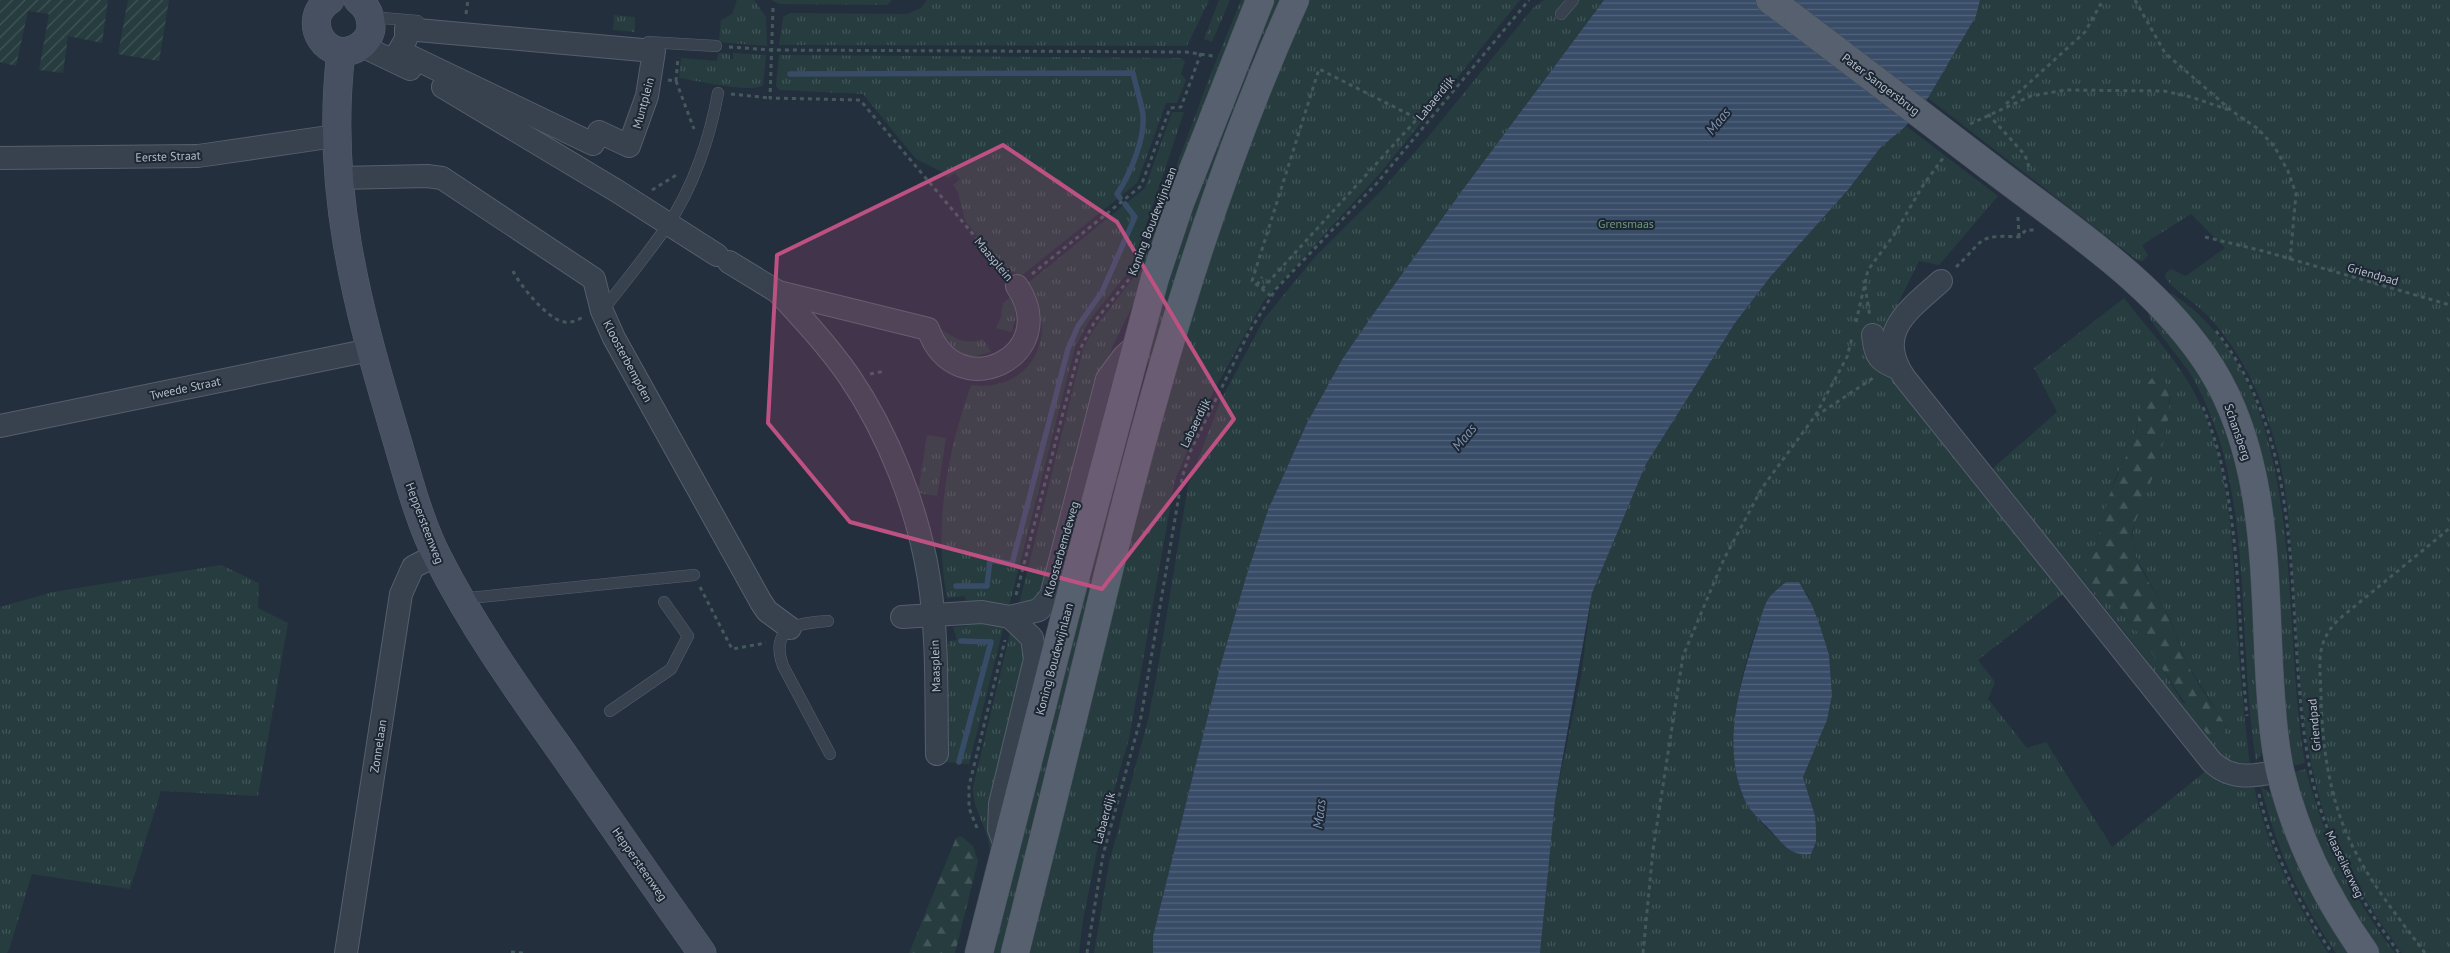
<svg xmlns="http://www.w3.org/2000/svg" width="2450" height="953" viewBox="0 0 2450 953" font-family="'PT Sans',sans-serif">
<defs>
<pattern id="grass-tufts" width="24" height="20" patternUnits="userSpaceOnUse" patternTransform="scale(1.25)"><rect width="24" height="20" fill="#263c3f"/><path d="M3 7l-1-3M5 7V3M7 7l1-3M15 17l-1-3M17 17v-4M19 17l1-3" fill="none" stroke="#435659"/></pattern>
<pattern id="forest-firs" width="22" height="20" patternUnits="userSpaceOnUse" patternTransform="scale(1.25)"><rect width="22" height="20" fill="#263c3f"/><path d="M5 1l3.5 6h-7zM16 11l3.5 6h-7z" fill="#435659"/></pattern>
<pattern id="garden-furrows" width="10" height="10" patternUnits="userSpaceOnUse" patternTransform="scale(1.25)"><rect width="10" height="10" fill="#263c3f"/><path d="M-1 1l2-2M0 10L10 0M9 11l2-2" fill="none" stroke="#435659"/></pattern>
<pattern id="water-rules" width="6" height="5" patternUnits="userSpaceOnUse" patternTransform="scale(1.25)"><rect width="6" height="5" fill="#394c67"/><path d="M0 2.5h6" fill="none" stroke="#53647b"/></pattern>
</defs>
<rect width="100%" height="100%" fill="#242f3e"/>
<!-- grass -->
<g fill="url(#grass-tufts)" fill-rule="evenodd">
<path d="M737,0H754L766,17L767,46L719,42L721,20L732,14Z"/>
<path d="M771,0H892L887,5L780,4Z"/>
<path d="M927,0H1209L1187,46L779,45L783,17L790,13L907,14L921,8Z"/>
<path d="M1219,0H1230L1212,42L1204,39Z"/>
<path d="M1241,0H1252L1143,285L1112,347L1041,596L1018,608L1083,349L1093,330L1137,273L1209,78Z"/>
<path d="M1268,0H1289L1154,366L1139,359Z"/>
<path d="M1304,0H1520L1382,171L1263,302L1212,394L1175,480L1129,739L1099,841L1083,920L1079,953H1023L1081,737L1133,532L1169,375L1189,307Z"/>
<path d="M1544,0H1604L1464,188L1374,313L1343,358L1307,423L1268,510L1246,577L1220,667L1153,936V953H1094L1109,863L1148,720L1157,673L1188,486L1220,402L1264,319L1314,258L1381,191L1428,137L1534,7Z"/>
<path d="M1980,0H2450V953H2402C2371,911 2343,866 2325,816C2300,740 2299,659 2293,581C2290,532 2288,483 2273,436C2260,391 2239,349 2207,315C2196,303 2172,289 2165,277L2166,273L2171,269L2186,276L2225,248L2191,214L2142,245L2148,255L2143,261L2137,260L1928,98L1976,16Z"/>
<path d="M614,15L635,17V32L613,30Z"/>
<path d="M718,53L730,54V59H733V53L766,55L763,85C753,94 694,80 679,78L681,58L717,61Z"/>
<path d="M779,55L1181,58L1185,61L1181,74L1186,80L1177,103H1166L1137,183L1021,276L1004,268L965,221L958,192L953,185L960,179L955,173L947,178L942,172L916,159L863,94L780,90L776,86Z"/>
<path d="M1172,112H1184L1132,267L1089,321L1075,347L1009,606L984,601L966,602L965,596L947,598C933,526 947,454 971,385C1033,393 1061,332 1028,283L1145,188Z"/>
<path d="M1906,126L1998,196L1939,265L1919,261L1884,332L2068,590L1978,660L1995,682L1988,699L2027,748L2046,742L2112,847L2207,770C2220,785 2235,789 2254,786C2267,847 2294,901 2328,953H1540L1555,801L1581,676L1592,593L1646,464L1735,323L1771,276L1847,191L1881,147ZM1807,593L1821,629L1829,655L1832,695L1827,720L1803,777L1815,816L1789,850C1773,834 1755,819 1744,799C1738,788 1738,774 1736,762C1730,705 1747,651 1768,599Z"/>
<path d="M2171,293C2313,384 2279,619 2305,763L2292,766L2284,707L2272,534L2169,295Z"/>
<path d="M1012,296L1016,315L1012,332L996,328L1001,317L1003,303Z"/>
<path d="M2124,298C2150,332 2181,363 2199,402C2231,471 2233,551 2237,625C2240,672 2244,719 2250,765L2238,767L2217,755L2131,640L1992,469L2057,412L2034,368ZM2149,380L2168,389L2170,400L2167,426L2162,447L2134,523L2132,543L2136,557L2171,621L2187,663L2227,728L2182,702L2150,648L2116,605L2091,582L2085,568L2086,560L2096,543L2115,479L2133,442L2144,391Z"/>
<path d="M2148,313H2150L2182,348L2212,395L2233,448L2247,512L2263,751L2256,761C2240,658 2249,552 2223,452C2215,424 2205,397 2189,372C2181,359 2150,324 2148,313Z"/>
<path d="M940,328C953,338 966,346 983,339L991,352L972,357L951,350Z"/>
<path d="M1141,377L1120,462L1129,468L1005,953H986Z"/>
<path d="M927,435L946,438L937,496L918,493Z"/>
<path d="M221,565L259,583L258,608L288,623L258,796L161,791L130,889L32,874L9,950L7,953H0V607L53,592Z"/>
<path d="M967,621L1004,625L969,764L946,762C941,721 944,681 949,641L957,640L953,627L967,626Z"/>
<path d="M1011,629L1027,645L997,842L972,953H964L990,851C989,828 972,811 973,787Z"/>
<path d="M2306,769C2323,837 2352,897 2395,953H2379L2363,931L2314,840L2294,772Z"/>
<path d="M2261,787L2269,792L2277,804L2351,953H2336C2299,899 2277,850 2261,787Z"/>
</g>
<!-- forest -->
<g fill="url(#forest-firs)">
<path d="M2155,376L2162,377C2183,401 2153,478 2142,505C2139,515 2133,523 2132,534C2130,559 2154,588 2165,610C2174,627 2179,645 2187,663C2197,684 2212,704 2225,724V735L2218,739L2210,738C2177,695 2152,648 2118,607C2108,595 2084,584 2085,567C2085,557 2092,551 2096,543C2101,531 2102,518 2106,506C2113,484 2123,464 2132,443C2141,425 2137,386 2155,376Z"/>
<path d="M961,836L973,846L978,861L955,953H909L956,838Z"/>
</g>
<!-- garden -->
<g fill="url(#garden-furrows)">
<path d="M0,0H108L102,43L68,36L63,73L39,70L49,14L28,11L16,66L0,62Z"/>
<path d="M128,0H169L159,61L118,54Z"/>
</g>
<!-- water -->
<g fill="url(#water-rules)">
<path d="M1604,0H1980L1976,16L1928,98L1906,126L1881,147L1847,191L1771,276L1735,323L1646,464L1592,593L1555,801L1540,953H1153V936L1220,667L1246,577L1268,510L1307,423L1343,358L1374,313L1464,188Z"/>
<path d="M1786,582H1799L1812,605L1821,629L1829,655L1832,695L1827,720L1803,777L1815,816L1816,829V842L1811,854C1791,857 1784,845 1771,831C1761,820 1749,812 1743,796C1722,743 1740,684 1756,633C1760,622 1762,611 1767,601C1771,594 1780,587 1786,582Z"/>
</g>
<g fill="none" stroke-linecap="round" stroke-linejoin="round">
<!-- stream -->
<g stroke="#394c67" stroke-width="5.5">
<path d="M790,74L1133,73C1136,87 1141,101 1143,115C1145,139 1130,175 1117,194L1120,198"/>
<path d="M956,586H987L990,560L1012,564L1068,349L1078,326L1102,292L1135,217L1125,204"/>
<path d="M959,762L991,642L961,641"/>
</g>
<!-- lane casing -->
<g stroke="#565f6c" stroke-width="12">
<g id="lane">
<path d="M1561,14L1573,0"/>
<path d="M371,17L418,21"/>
<path d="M648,42L716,46"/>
<path d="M602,311C624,283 647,255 667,226C693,188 710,138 718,93"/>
<path d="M460,599L694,575"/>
<path d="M828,621C799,623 769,626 783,666L830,754"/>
<path d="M610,711L671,669L688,636L664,602"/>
</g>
</g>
<!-- street casing -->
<g stroke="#565f6c" stroke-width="24">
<g id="street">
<path d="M406,29L654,51L647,96L629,146L599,132L593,144L399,51L406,39Z"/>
<path d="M362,46L410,69"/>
<path d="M443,87L617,191L717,255"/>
<path d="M0,158L198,156L335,136"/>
<path d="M339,178L427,176L442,178L594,279L602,311L614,338L761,602L767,611L790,628"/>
<path d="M729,262L778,292L928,329C956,408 1064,356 1017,286"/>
<path d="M1941,281C1909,310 1874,332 1904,377L2212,762C2232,781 2255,776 2280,771"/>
<path d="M778,292C803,319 828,346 849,376C889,435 918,509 929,579C938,636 936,696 937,754"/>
<path d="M1873,335C1876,358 1878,360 1899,369"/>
<path d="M0,426L370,350"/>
<path d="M902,617L982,612L1010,617"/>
<path d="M1006,848L999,829L1000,804L1035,659L1032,638L1010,617L1039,610L1051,596L1107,379L1124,356L1137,344"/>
<path d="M346,953L401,594L413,567L436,555"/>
</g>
</g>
<!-- secondary casing -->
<g stroke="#565f6c" stroke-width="29">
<g id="secondary">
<path d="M330,0C298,20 328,68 360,46C366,42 371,34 371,27C371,15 367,7 358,0"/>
<path d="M341,52C325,186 356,303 394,430C406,470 419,522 438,558C472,625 515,686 559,748C606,816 654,885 702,953"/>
</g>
</g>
<!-- primary casing -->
<g stroke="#414a57" stroke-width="29">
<g id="primary">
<path d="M1770,0L1798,21"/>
<path d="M1991,168C2069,228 2158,284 2211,368C2266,456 2264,566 2269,666C2271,701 2273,737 2280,771C2296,837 2326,898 2365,953"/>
<path d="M979,953L1064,620L1155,278L1180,203L1260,0"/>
<path d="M1015,953C1042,845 1069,736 1095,628C1146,414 1204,201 1295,0"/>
</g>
</g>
<!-- path -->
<g stroke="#44595c" stroke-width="3" stroke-dasharray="4 4" stroke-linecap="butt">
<path d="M2135,0L2165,53L2232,111L2257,128L2274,146L2288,171L2296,194L2290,260"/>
<path d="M773,8L770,98L860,100L1004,271"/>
<path d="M466,14L468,0"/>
<path d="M729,47L773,50L1186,52L1213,56"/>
<path d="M668,80L676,81L678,57"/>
<path d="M676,81L694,129"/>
<path d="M731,94L770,98"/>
<path d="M2006,104L2085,32L2103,0"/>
<path d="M1988,114L2025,155L2029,167"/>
<path d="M1970,124L2031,96L2065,90L2164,91L2191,97L2232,111"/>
<path d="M652,190L678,174"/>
<path d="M2018,217L2019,236"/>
<path d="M2205,237L2263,251L2450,305"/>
<path d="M1956,267C1984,241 1976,234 2019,237L2026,230H2034"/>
<path d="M513,271C519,284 546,317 561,321C569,324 576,321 583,317"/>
<path d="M1032,274L1141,186L1170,108L1181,107L1201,53"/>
<path d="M1257,285L1262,277"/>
<path d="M1865,286L1870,317"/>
<path d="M1262,289L1418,118"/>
<path d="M1271,296L1252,281L1319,69L1426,123"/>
<path d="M1856,322L1868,270L1894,235L1922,187L1943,158"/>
<path d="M2216,331C2313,453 2282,620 2309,764C2322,835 2357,896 2399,953"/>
<path d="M870,374L885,371"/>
<path d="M2203,407C2243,504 2236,612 2247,716"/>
<path d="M1816,416L1873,378"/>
<path d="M700,587L732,649L766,643"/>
<path d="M1016,595L1079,351L1095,321L1130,278"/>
<path d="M2259,794C2272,852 2299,904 2332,953"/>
<path d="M977,828L969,808V786L1005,640"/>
<path d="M511,952L523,953"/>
<path d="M1087,953L1103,855L1141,717L1182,478L1190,452L1249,332L1276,289L1377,183L1529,0"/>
<path d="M1643,953L1653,850L1683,656L1724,559L1762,488L1815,416L1847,357L1852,338"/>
<path d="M2425,953C2401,921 2375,889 2356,853C2330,805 2322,748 2321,694C2320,663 2315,644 2338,620L2450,528"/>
</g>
<!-- lane -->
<use href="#lane" stroke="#38414e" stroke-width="11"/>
<!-- street -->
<use href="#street" stroke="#38414e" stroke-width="22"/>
<!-- secondary -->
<use href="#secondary" stroke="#465061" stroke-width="28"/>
<!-- primary -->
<use href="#primary" stroke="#56606e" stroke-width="28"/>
<!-- primary-bridge casing -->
<g stroke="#414a57" stroke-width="29" stroke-linecap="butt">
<path id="primary-bridge" d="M1798,21L1991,168"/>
</g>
<!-- primary-bridge -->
<use href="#primary-bridge" stroke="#56606e" stroke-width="28"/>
</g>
<!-- marked area -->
<path fill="#bd5182" fill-opacity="0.2" stroke="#bd5182" stroke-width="4" stroke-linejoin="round" d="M1003,145L1117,222L1234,419L1102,589L850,522L768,423L777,255Z"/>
<g text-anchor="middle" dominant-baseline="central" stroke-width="4" stroke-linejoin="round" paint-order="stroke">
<!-- street labels -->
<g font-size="12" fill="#b4bcc9" stroke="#1d2633">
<text transform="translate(1881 84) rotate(37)">Pater Sangersbrug</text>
<text transform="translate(1435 98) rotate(-51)">Labaerdijk</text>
<text transform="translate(643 103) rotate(-75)">Muntplein</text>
<text transform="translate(168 156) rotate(-2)">Eerste Straat</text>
<text transform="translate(1152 221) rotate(-69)">Koning Boudewijnlaan</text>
<text transform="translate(994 259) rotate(50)">Maasplein</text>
<text transform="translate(2373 274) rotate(16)">Griendpad</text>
<text transform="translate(628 361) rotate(62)">Kloosterbempden</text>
<text transform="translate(185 388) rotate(-12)">Tweede Straat</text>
<text transform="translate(1195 423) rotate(-64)">Labaerdijk</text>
<text transform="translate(2238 432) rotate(71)">Schansberg</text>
<text transform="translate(425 523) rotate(69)">Heppersteenweg</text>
<text transform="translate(1061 549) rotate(-74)">Kloosterbemdeweg</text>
<text transform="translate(1054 659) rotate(-75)">Koning Boudewijnlaan</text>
<text transform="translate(935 666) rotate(-92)">Maasplein</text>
<text transform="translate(2314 725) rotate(-95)">Griendpad</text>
<text transform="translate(378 746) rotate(-81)">Zonnelaan</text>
<text transform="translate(1104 818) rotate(-75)">Labaerdijk</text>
<text transform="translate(640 864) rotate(55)">Heppersteenweg</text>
<text transform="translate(2345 864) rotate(64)">Maaseikerweg</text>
</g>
<!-- park labels -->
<g font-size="12" fill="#6b9a76" stroke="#1d2633">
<text x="1626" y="223">Grensmaas</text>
</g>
<!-- water labels -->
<g font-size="14" font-style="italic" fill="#7c92b1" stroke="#1d2633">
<text transform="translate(1718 121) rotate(-51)">Maas</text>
<text transform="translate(1464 437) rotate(-51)">Maas</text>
<text transform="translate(1319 814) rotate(-83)">Maas</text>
</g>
</g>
</svg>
